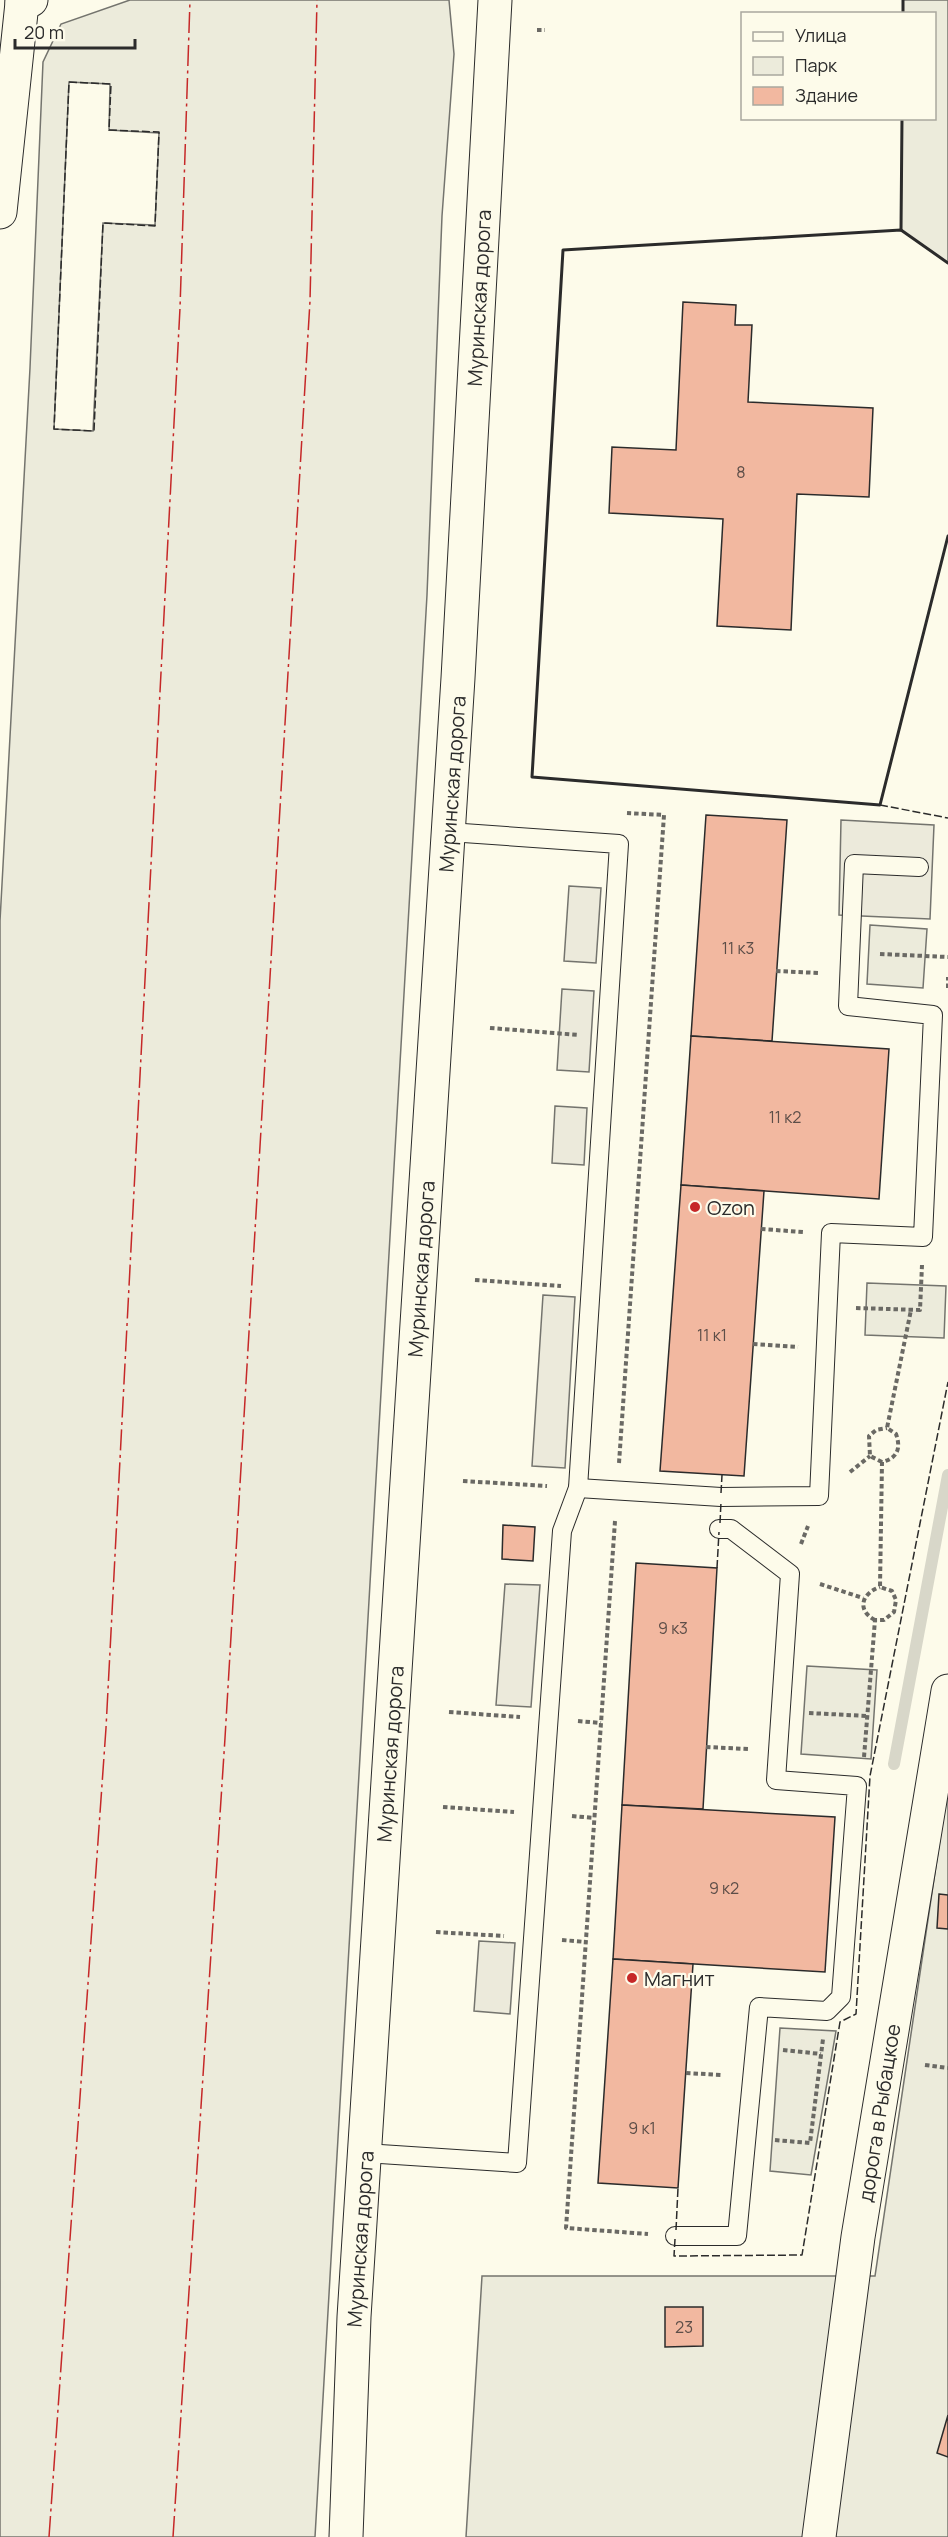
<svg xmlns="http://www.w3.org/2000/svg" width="948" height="2537" viewBox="0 0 948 2537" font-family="Manrope,sans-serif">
<rect width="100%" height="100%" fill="#fdfbea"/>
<!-- green -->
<g fill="#ecebdb" stroke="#74746e" stroke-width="1.5" fill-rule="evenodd">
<path d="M130,0H449L454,54L442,216L427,595L315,2537H0V921L30,368L43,62L61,24ZM69,82L110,84L109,130L159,133L155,225L103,223L93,431L54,429Z"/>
<path d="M903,0H948V263L901,230L902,119L934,118V14L903,13Z"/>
<path d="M870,925L927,929L923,988L867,984Z"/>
<path d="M867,1283L946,1286L944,1338L865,1335Z"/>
<path d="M807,1666L877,1670L871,1759L801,1754Z"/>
<path d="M948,1785V2537H466L482,2276H875Z"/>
<path d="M780,2028L836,2031L811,2175L770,2171Z"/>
</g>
<!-- parking -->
<g fill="#eceadb" stroke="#74746e" stroke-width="1.5">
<path d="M841,820L934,825L930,919L839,915Z"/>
<path d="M569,886L601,888L596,963L564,961Z"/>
<path d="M562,989L594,991L589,1072L557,1070Z"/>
<path d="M555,1106L587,1108L584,1165L552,1163Z"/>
<path d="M543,1295L575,1297L565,1468L532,1466Z"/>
<path d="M505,1584L540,1585L531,1707L496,1705Z"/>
<path d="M479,1941L515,1943L510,2014L474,2011Z"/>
</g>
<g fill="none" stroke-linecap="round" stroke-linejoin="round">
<!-- stream -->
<path stroke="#d8d7c9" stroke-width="12" d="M894,1764L948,1475"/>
</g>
<!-- building -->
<g fill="#f2b8a0" stroke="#2b2b2b" stroke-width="1.5">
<path d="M683,302L736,305L735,325H752L748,402L873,408L869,497L797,494L791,630L717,626L723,519L609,513L612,447L676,450Z"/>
<path d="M706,815L787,820L772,1041L691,1036Z"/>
<path d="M691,1036L889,1049L879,1199L681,1185Z"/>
<path d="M681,1185L764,1191L744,1476L660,1471Z"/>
<path d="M503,1525L535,1527L533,1561L502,1559Z"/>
<path d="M636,1563L717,1568L703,1809L622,1805Z"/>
<path d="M622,1805L835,1817L825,1972L613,1959Z"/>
<path d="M939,1894L948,1895V1929L937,1928Z"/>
<path d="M613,1959L693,1964L678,2188L598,2183Z"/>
<path d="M665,2307H703V2346L665,2347Z"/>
<path d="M948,2415V2457L937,2453Z"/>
</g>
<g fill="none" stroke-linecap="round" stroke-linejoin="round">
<!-- service casing -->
<g stroke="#2b2b2b" stroke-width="20">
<g id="service">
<path d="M578,1488L721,1497L819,1496L831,1233L923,1237L933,1015L848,1006L854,864L919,867"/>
<path d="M365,2153L517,2163L562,1531L578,1488L619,844L449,832"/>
<path d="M675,2236H737L759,2007L827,2011L841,1997L857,1786L776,1780L790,1574L731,1529H719"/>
</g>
</g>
<!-- minor casing -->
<g stroke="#2b2b2b" stroke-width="35">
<g id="minor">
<path d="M0,212L22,3"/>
<path d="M346,2537L354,2317L458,678L495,0"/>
<path d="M819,2537L858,2237L948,1691"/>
</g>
</g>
<!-- tertiary casing -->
<g stroke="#2b2b2b" stroke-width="35">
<path id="tertiary" d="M22,0V3L31,0"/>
</g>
<!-- path -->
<g stroke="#6a6964" stroke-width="4" stroke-dasharray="4.5 3" stroke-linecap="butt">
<path d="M537,30H545"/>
<path d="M880,954L948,957"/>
<path d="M776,971L819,973"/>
<path d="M948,988V977"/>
<path d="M490,1028L579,1035"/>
<path d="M761,1229L803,1232"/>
<path d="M475,1280L561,1286"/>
<path d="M856,1308L920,1310L922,1265"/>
<path d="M753,1344L798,1347"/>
<path d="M882,1462L870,1456L869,1436L876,1430L887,1428"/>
<path d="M619,1463L664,815L627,813"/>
<path d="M850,1472L870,1456"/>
<path d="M463,1481L547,1486"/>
<path d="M615,1521L566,2228L648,2234"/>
<path d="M801,1544L808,1526"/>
<path d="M820,1584L863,1598"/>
<path d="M875,1620C856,1610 862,1593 880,1587"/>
<path d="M449,1712L520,1717"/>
<path d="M809,1713L868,1716"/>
<path d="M578,1721L601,1723"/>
<path d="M706,1747L748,1749"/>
<path d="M864,1757L875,1620H884L894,1612L896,1600L892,1591L880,1587L882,1462C898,1458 901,1448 896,1434L887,1428L911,1310"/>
<path d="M443,1807L514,1812"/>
<path d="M572,1816L594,1818"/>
<path d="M436,1932L504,1936"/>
<path d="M562,1940L586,1942"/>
<path d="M783,2050L821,2054"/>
<path d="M925,2065L948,2068"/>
<path d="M686,2073L722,2075"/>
<path d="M775,2140L810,2143L823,2039"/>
</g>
<!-- service -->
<use href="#service" stroke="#fdfbea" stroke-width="18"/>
<!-- minor -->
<use href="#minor" stroke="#fdfbea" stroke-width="33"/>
<!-- tertiary -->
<use href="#tertiary" stroke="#fdfbea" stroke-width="33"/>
<!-- fence -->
<g stroke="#2b2b2b" stroke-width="1.5" stroke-dasharray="8 3" stroke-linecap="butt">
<path d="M69,82L111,84L109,130L159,132L155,226L103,223L94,431L54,429Z"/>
<path d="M880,805L948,818"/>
<path d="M721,1493L722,1475"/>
<path d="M720,1523L721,1502"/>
<path d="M717,1568L719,1532"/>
<path d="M676,2230L678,2188"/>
<path d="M675,2239L674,2256L802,2255L840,2022L856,2014L870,1776L948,1382"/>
</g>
<!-- wall -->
<g stroke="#2b2b2b" stroke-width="3">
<path d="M903,14V0"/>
<path d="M901,230L902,118"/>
<path d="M948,263L901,230L563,250L532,777L880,805L948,536"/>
</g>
<!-- power -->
<g stroke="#c62828" stroke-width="1.5" stroke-dasharray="21 4.5 3 4.5" stroke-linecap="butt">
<path d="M49,2537L106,1728L180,308L190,0"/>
<path d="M173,2537L225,1738L310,301L317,0"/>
</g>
</g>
<!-- markers -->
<g fill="#c62828" stroke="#fdfbea" stroke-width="2">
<circle cx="695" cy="1207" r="6"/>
<circle cx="632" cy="1978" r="6"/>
</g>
<g text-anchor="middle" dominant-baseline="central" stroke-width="4.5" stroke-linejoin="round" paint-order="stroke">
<!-- number labels -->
<g font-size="16" fill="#5d4e48">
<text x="741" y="472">8</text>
<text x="738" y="948">11 к3</text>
<text x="785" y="1117">11 к2</text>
<text x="712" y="1335">11 к1</text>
<text x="673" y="1628">9 к3</text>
<text x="724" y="1888">9 к2</text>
<text x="642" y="2128">9 к1</text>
<text x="684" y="2327">23</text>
</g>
<!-- street labels -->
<g font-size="20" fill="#2b2b2b" stroke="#fdfbea">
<text transform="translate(479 298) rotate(-87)">Муринская дорога</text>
<text transform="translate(452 784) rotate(-86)">Муринская дорога</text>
<text transform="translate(421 1269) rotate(-86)">Муринская дорога</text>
<text transform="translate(390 1754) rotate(-86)">Муринская дорога</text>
<text transform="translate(879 2113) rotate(-81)">дорога в Рыбацкое</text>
<text transform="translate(360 2239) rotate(-86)">Муринская дорога</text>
</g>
<!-- poi labels -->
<g font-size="20" fill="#2b2b2b" stroke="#fdfbea" text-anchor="start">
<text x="707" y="1207">Ozon</text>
<text x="644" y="1978">Магнит</text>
</g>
</g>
<!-- legend -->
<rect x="741" y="12" width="195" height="108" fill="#fdfbea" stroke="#a9a89e" stroke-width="1.5"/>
<rect x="753" y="32" width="30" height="9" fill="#fdfbea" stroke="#a9a89e" stroke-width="1.5"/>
<text x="795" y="42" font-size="18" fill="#2b2b2b">Улица</text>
<rect x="753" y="57" width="30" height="18" fill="#ecebdb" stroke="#a9a89e" stroke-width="1.5"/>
<text x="795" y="72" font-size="18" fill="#2b2b2b">Парк</text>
<rect x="753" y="87" width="30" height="18" fill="#f2b8a0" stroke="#a9a89e" stroke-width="1.5"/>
<text x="795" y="102" font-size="18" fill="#2b2b2b">Здание</text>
<!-- scale -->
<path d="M15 39v9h120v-9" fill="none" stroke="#2b2b2b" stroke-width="3"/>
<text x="24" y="39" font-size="18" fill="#2b2b2b" stroke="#fdfbea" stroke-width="4.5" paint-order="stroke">20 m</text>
</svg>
